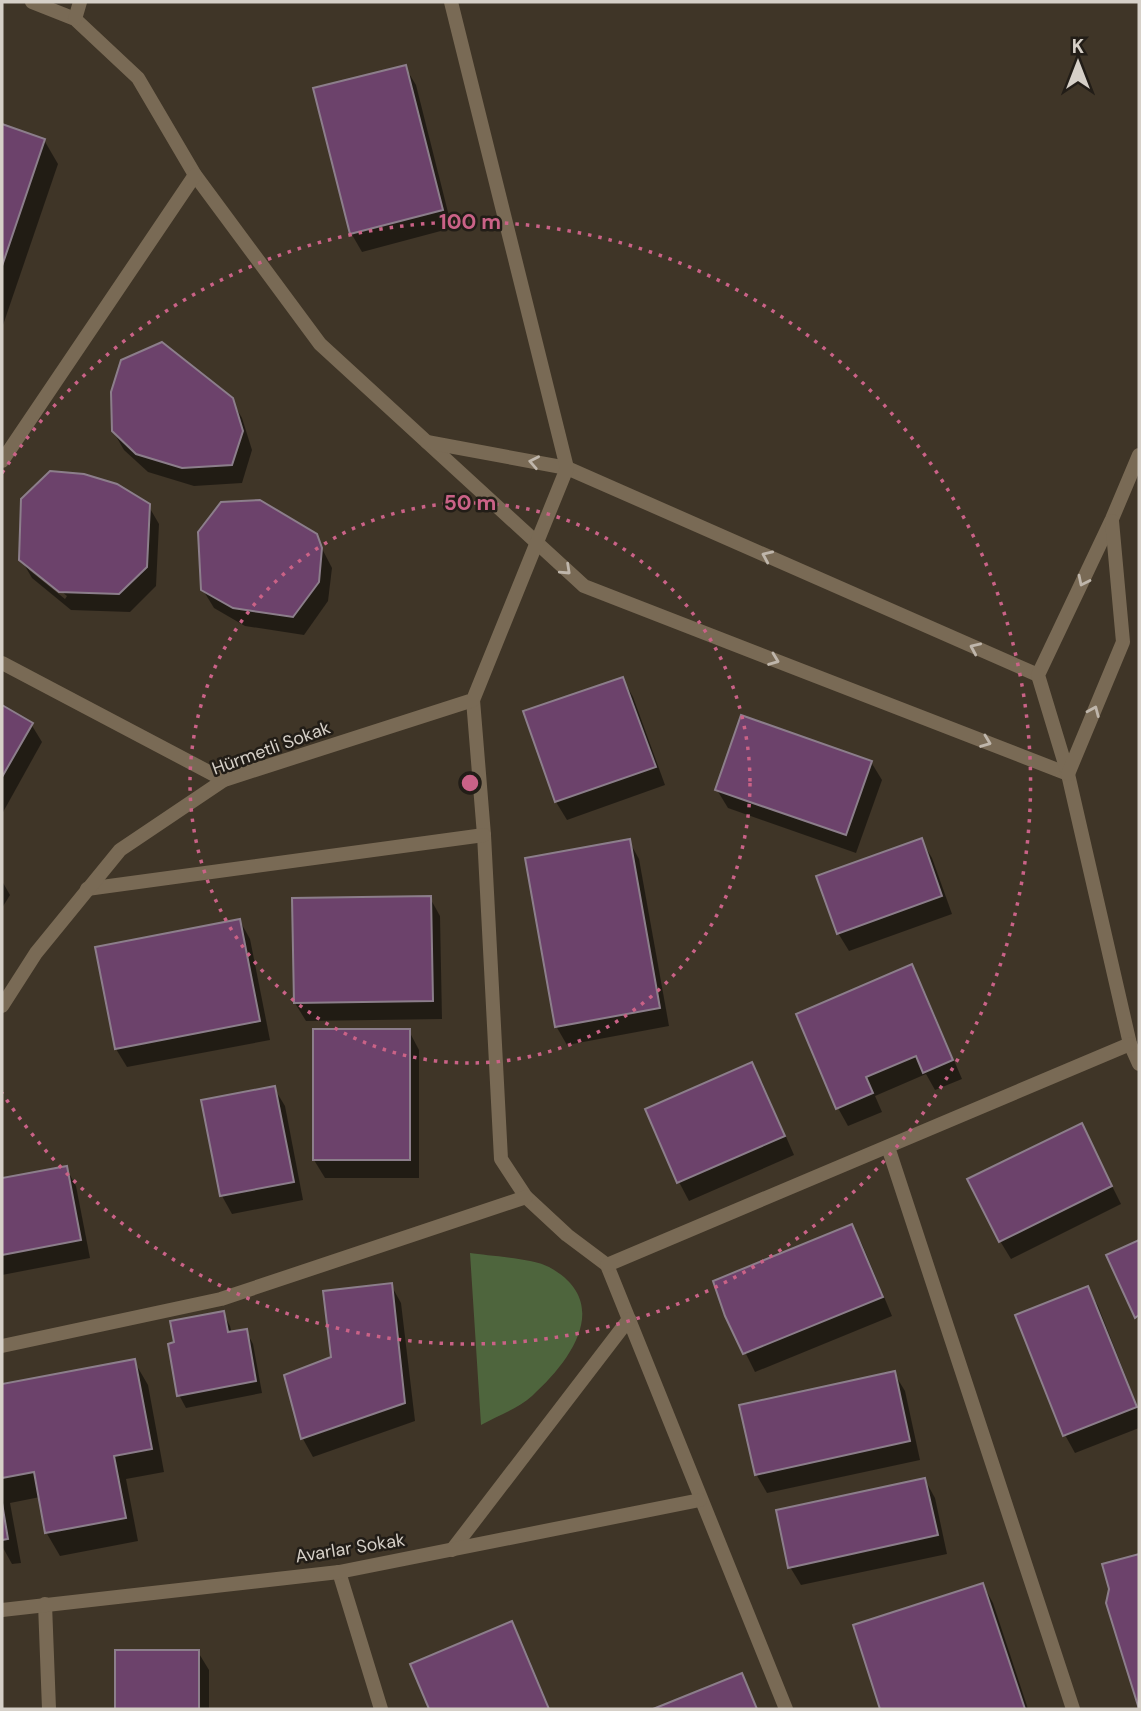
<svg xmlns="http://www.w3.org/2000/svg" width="1141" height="1711" viewBox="0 0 1141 1711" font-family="'DM Sans',sans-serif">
<rect width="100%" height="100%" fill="#3f3527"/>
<!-- grass -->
<path fill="#4e653d" d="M470,1253C489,1256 533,1258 549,1267C613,1302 572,1360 532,1396C519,1408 497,1416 481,1425Z"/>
<!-- shadow -->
<g fill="#0007" fill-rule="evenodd">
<path d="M405,67L416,85L452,228L362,252L351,233Z"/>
<path d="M2,126L44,140L58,164L2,328Z"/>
<path d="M231,399L242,418L252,450L242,483L194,486L148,472L124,450L113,431Z"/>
<path d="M148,505L159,524L156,586L130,612L71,610L32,578L21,559ZM29,565L67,596L65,599L29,570Z"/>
<path d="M315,535L332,568L328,601L304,635L245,626L214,608L203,590Z"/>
<path d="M623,679L633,697L665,785L567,820L556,802Z"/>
<path d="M2,707L31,724L42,742L2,814Z"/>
<path d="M871,762L882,780L856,853L728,808L717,790Z"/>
<path d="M921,840L932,858L952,914L849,951L838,933Z"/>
<path d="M629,841L639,859L669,1026L567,1045L556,1026Z"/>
<path d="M2,881L10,895L2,908Z"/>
<path d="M430,898L440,916L442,1019L306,1021L295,1003Z"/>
<path d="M240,921L250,939L270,1040L127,1067L116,1049Z"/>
<path d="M911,966L922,985L962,1079L935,1090L926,1074L875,1096L882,1112L848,1126L838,1108Z"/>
<path d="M409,1031L419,1050V1178H325L314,1160Z"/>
<path d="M751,1064L762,1082L794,1155L689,1201L679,1182L647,1110Z"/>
<path d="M274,1088L285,1106L303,1200L232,1214L222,1196Z"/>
<path d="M1091,1144L1121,1204L1011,1259L1000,1241Z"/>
<path d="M66,1168L76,1186L90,1258L2,1275V1180Z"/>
<path d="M851,1226L862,1244L892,1316L755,1372L727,1316Z"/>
<path d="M1139,1242V1322L1109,1256Z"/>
<path d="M391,1285L401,1303L415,1421L313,1457L303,1439L286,1376L333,1358Z"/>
<path d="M1088,1288L1098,1306L1139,1410V1428L1075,1453L1065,1435Z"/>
<path d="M223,1313L230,1326L232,1334L246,1331L253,1344L262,1393L186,1408L179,1395Z"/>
<path d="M134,1361L148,1385L164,1472L126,1479L138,1541L60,1556L46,1532L40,1497L10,1503L21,1563L12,1564L2,1546V1386Z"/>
<path d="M894,1373L905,1391L920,1460L767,1493L756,1474Z"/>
<path d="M925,1480L935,1498L947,1554L801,1585L790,1567Z"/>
<path d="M1139,1556V1703L1108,1602L1111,1589L1104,1565Z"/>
<path d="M983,1585L993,1603L1028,1709H882L855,1626Z"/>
<path d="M511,1623L522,1642L550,1709H431L413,1665Z"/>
<path d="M116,1652H198L209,1670V1709H116Z"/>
<path d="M742,1676L758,1709H658Z"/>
</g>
<!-- building -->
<g fill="#6c426b" stroke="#8c7e8b" stroke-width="2">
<path d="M406,65L443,210L350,234L313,88Z"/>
<path d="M2,124L45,139L2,266Z"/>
<path d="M162,342L233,398L243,431L232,465L182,468L136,454L112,431L111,392L121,360Z"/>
<path d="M50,471L84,474L117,484L150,504L147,567L119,594L59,592L19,560L21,499Z"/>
<path d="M260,500L317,534L322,548L319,582L293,617L233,608L201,590L198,532L221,502Z"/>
<path d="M623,677L656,767L555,802L523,711Z"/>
<path d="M2,705L33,723L2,777Z"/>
<path d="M741,715L872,761L846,835L715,790Z"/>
<path d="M922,838L942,896L837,934L816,876Z"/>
<path d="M630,839L660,1008L555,1027L525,858Z"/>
<path d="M431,896L433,1001L294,1003L292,898Z"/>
<path d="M240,919L260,1021L115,1049L95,947Z"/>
<path d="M912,964L953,1060L923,1073L916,1056L866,1077L873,1093L836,1109L796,1014Z"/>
<rect x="313" y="1029" width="97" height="131"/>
<path d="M752,1062L785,1136L677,1183L645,1109Z"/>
<path d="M275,1086L294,1182L220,1196L201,1100Z"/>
<path d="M1082,1123L1112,1186L999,1242L967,1179Z"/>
<path d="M67,1166L81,1240L2,1255V1178Z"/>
<path d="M852,1224L883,1297L743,1354L725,1316L713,1281Z"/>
<path d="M1139,1240V1315L1135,1318L1106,1255Z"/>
<path d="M392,1283L405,1403L301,1439L284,1375L331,1357L323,1291Z"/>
<path d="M1088,1286L1137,1407L1063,1436L1015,1315Z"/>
<path d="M224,1311L228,1332L247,1329L256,1381L177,1396L168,1344L174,1342L170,1321Z"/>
<path d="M135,1359L152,1449L114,1456L126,1518L45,1533L34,1472L2,1478V1384Z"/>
<path d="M895,1371L910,1441L755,1475L739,1405Z"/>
<path d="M925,1478L938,1535L788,1568L776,1510Z"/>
<path d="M2,1503L8,1539L2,1540Z"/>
<path d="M1139,1554V1709L1106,1603L1109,1589L1102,1564Z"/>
<path d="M983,1583L1025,1709H880L853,1625Z"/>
<path d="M512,1621L549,1709H429L410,1664Z"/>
<rect x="115" y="1650" width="84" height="59"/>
<path d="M742,1673L757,1709H653Z"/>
</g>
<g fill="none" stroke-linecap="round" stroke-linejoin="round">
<!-- street -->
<g stroke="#796a55" stroke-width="14">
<path d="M32,2L75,19L138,78L195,175L320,344L584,586L1068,774"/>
<path d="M75,19L80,2"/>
<path d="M427,442L567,468L1038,675"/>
<path d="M1139,455L1112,519L1038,675L1068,774L1130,1044L1139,1064"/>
<path d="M2,461L195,175"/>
<path d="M2,663L224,780"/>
<path d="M473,700L484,835L501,1159L526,1197L567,1235L607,1265L786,1709"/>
<path d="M1068,774L1123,642L1112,521"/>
<path d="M87,889L484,835"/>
<path d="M2,1006L36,953L120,850L224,780L473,700L567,468L451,2"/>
<path d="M888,1147L1073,1709"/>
<path d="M607,1265L1130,1044"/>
<path d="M2,1346L221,1299L526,1197"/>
<path d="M452,1550L629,1319"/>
<path d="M339,1572L381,1709"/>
<path d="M45,1604L49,1709"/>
<path d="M2,1610L339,1572L700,1500"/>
</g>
</g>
<!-- one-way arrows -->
<defs><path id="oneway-chevron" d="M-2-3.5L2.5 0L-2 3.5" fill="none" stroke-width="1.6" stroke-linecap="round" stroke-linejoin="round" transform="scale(1.75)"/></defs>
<g stroke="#bfb6ab">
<use href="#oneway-chevron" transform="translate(534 462) rotate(-169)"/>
<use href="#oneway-chevron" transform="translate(767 556) rotate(-156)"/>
<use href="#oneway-chevron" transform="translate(566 570) rotate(43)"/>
<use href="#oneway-chevron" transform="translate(1083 581) rotate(116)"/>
<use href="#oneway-chevron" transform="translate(975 648) rotate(-156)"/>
<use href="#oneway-chevron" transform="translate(774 660) rotate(21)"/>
<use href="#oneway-chevron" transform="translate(1094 711) rotate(-67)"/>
<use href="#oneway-chevron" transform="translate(986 742) rotate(21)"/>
</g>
<!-- distance rings -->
<g fill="none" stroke="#ca6287" stroke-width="3.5" stroke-dasharray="3.5 7">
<circle cx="470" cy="783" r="280"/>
<path d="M2 473A561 561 0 1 1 2 1093"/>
</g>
<g text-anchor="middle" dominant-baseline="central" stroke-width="5" stroke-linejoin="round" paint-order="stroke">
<!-- street labels -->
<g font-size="18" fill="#d6d0c8" stroke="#221d17">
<text transform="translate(271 748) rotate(-20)">Hürmetli Sokak</text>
<text transform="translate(350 1548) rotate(-9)">Avarlar Sokak</text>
</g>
</g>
<circle cx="470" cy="783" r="10" fill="#ca6287" stroke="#221d17" stroke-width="3.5"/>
<g font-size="21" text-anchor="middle" font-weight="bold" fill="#ca6287" stroke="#221d17" stroke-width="5" stroke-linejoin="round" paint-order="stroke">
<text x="470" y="229">100 m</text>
<text x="470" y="510">50 m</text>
</g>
<!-- border -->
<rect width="1141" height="1711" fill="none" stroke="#d6d0c8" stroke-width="7"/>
<!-- north arrow -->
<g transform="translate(1078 63)" stroke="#221d17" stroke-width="5" paint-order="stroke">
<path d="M0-5L12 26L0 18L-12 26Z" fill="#d6d0c8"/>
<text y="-10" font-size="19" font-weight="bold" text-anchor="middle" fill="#d6d0c8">K</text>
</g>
</svg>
